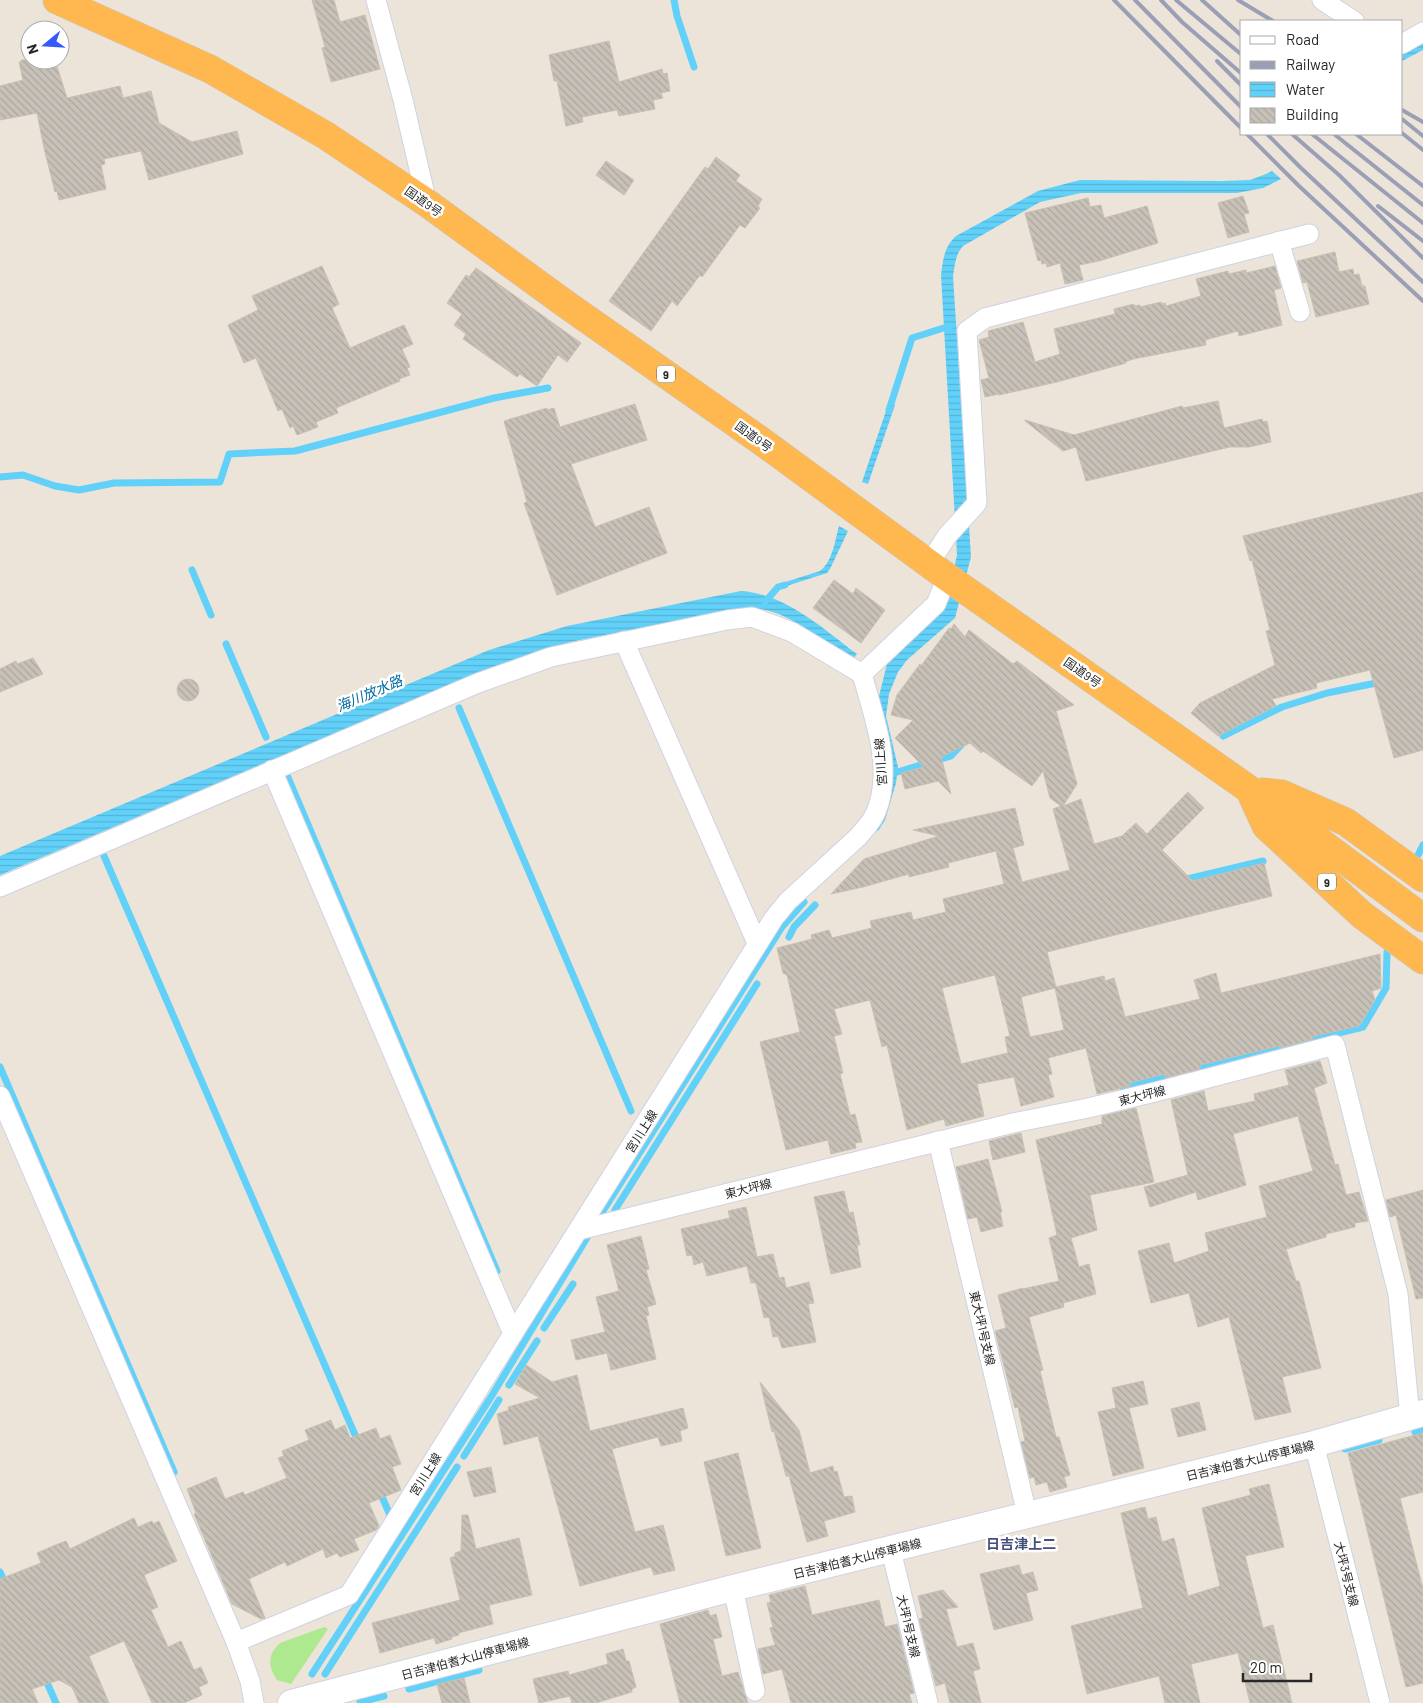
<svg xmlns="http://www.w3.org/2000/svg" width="1423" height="1703" viewBox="0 0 1423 1703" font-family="Barlow,'Noto Sans JP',sans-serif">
<defs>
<pattern id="water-rules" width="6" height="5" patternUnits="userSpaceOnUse" patternTransform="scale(1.25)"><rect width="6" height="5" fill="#61d1f9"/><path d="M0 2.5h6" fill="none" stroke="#54b3d5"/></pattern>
<pattern id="building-back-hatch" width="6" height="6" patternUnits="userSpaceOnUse" patternTransform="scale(1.25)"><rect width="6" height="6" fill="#c7c1b8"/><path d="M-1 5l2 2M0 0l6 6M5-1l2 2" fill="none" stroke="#aba69e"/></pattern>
</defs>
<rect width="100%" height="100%" fill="#ece4d8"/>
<!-- grass -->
<path fill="#aee88f" d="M324,1627L328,1629L291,1684L277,1680C268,1666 267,1655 280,1643Z"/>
<!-- water -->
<g fill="url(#water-rules)">
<path d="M1423,36V50L1402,61V48Z"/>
<path d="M1272,171L1281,179L1263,188L1237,193H1081L1040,202L963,246C955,255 955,265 953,276L971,557L955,618L907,660L898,672L889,694L886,716L898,767L896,783L885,820L878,831L873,828L878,700L888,660L945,608L957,555L941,275C943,260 944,247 956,236L1038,191L1080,180L1220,181L1250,180L1266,174Z"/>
<path d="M889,402L895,405L868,484L862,482Z"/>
<path d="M839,526L848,531L830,569L827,573L777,589L776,585L820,571C833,561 835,540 839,526Z"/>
<path d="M741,591C786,594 822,628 857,654L851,662L844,660C819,640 793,614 760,609C754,608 747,608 740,608L570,642L492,667L0,875V856L489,650L567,626Z"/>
</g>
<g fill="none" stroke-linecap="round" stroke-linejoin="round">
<!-- stream -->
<g stroke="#61d1f9" stroke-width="7">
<path d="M674,0L677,16L694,67"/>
<path d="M889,410L912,338L950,326"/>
<path d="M0,477L23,475L55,486L79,490L114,483L220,482L229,454L295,451L494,398L548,388"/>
<path d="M192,570L211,615"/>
<path d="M765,602L778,587L785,585"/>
<path d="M226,644L266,737"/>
<path d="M459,708L631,1111"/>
<path d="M1223,736L1282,707L1327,693L1381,682"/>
<path d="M894,773L951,756L963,743"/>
<path d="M287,775L497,1271"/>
<path d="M1418,855L1423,845"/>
<path d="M104,856L359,1444"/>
<path d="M1183,880L1263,861"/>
<path d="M789,937L794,927L815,905"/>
<path d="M0,1067L174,1472"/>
<path d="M1192,1069L1363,1027L1386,988L1387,952"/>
<path d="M1122,1087L1174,1074"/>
<path d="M615,1210L757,984"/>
<path d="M596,1222L782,927L804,902"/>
<path d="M544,1328L573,1284"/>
<path d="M509,1385L537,1341"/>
<path d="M1415,1432L1423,1429"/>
<path d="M1345,1449L1379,1440"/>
<path d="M464,1456L499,1400"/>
<path d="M379,1490L390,1515"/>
<path d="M0,1572L6,1585"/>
<path d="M312,1674L491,1397L591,1231"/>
<path d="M325,1674L457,1467"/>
<path d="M44,1676L56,1703"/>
<path d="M409,1689L479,1670"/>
<path d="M360,1702L384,1696"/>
</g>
</g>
<!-- building -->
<g fill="url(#building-back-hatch)" stroke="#c8c0b2" fill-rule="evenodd">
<path d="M312,0H334L340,22L365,15L380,69L331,82L322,48L325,47Z"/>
<path d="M609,41L619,82L662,69L663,74L667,73L670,91L661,93L663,98L653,100L655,109L619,116L617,110L582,117L583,122L566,126L557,81H554L549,55Z"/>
<path d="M21,60H55L67,98L120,86L123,98L151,91L159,123L192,142L237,131L243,154L149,180L141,151L104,159L105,164L101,165L106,189L59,200L57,191L55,192L44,148L37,113L0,120V86L23,80L19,62H21Z"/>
<path d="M716,157L740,175L736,181L762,199L758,206L760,208L745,228L740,225L702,277L700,275L677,306L672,301L651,331L609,301L705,167L708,169Z"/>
<path d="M606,161L634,180L624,195L596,175Z"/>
<path d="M1243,196L1249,213L1244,214L1249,232L1228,238L1218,203Z"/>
<path d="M1088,198L1090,207L1101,205L1104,218L1147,206L1158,243L1099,261L1079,265L1083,280L1065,284L1060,263L1047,267L1046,263L1042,264L1041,260L1038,261L1025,213Z"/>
<path d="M1335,252L1339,272L1353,269L1354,275L1359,274L1362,286H1365L1369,304L1316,317L1307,282L1303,283L1297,261Z"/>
<path d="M322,266L339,304L332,308L350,348L404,325L413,344L402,349L410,367L407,368L410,375L399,379L400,381L336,408L338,413L316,422L318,427L297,435L293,426L290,428L282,409L278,411L256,358L244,363L228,325L258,310L252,296Z"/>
<path d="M1275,266L1281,288L1274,290L1282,325L1239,336L1238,331L1205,340L1206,345L1133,359L1125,362L1126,363L1057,382L999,395V394L985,397L981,380L989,378L979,340L989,337L988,331L1023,322L1035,362L1060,354L1054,329L1115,314L1114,309L1134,304V306L1140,305V307L1161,302L1162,304L1165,303L1166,306L1201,296L1196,279L1228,271L1229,274L1246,270V273Z"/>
<path d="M476,268L581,343L567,362L558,355L537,386L520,374L517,377L463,339L466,334L454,325L462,314L447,303L466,275L469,277Z"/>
<path d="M1218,401L1224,428L1262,419L1263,422L1267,421L1271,442L1249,447H1230L1086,481L1076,447L1063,451L1025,421V420L1074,435L1182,406L1183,408Z"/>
<path d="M635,404L647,440L571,464L595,527L649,507L667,553L557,595L524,503L527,502L504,421L547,408V410L554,408L560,427Z"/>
<path d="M1423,492V750L1394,758L1370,670L1316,683L1317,688L1272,699L1276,706L1218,736L1191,713L1200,703L1275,665L1266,631L1270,630L1252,560L1250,561L1243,536Z"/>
<path d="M834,580L853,594L856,588L885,610L861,643L813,608Z"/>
<path d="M954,624L965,637L969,630L1013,664L1017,661L1074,705L1056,711L1077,784L1063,806L1081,799L1094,844L1122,836L1136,823L1147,834L1188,792L1204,808L1162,850L1193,881L1264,863L1272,896L1047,952L1056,987L1104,976L1105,981L1114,978L1125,1017L1200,999L1194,980L1216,973L1221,993L1380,954L1381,988L1372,991L1375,1000L1359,1026L1315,1036L1312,1037L1313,1039L1280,1048L1279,1046L1204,1064L1200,1065V1069L1166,1078L1165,1074L1129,1083L1130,1086L1097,1094L1086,1048L1048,1058L1052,1074L1048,1075L1054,1097L1021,1106L1014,1077L977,1084L984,1116L946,1126L944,1119L907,1130L887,1045L882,1047L870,1000L834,1009L842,1034L834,1036L843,1073L840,1074L850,1115L855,1114L862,1142L855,1143L856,1148L831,1154L828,1140L786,1150L760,1042L800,1032L787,975L783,973L777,948L812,939L811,935L829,930L832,938L872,928L870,921L911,912L913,920L946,912L943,899L1004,884L996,851L948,863L949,867L909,877V874L863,887L831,894L864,859L939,836L913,830L1015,808L1024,845L1013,848L1022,882L1070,870L1053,809L1061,806L1050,798L1043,771L1032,786L983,751L981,753L970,743L941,757L951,794L938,781L905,789L901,773L924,767L895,738L913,720L891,715L897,695L920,664L921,666L949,628L951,629ZM995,975L1010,1036L1005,1037L1008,1053L961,1064L942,988ZM1055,988L1064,1030L1030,1037L1021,997Z"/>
<path d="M33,658L43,674L0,692V669L16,661L17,664Z"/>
<circle cx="188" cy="690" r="11"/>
<path d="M1320,1061L1327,1083L1314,1088L1335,1165L1338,1164L1346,1195L1359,1192L1368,1221L1355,1223V1227L1326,1234V1237L1286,1249L1296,1281H1299L1321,1368L1282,1377L1291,1412L1255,1420L1229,1317L1198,1327L1189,1293L1151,1303L1138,1251L1169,1243L1174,1263L1209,1251L1205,1233L1267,1217L1259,1186L1313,1171L1298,1116L1233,1134L1246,1185L1198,1200L1196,1192L1150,1207L1144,1187L1188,1175L1171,1100L1204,1091L1208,1111L1255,1101L1254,1094L1289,1085L1285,1070Z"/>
<path d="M1136,1108L1154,1182L1090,1195L1097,1230L1071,1238L1079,1267L1089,1264L1096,1294L1063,1303L1064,1307L1029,1317L1043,1370L1040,1371L1056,1437H1059L1070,1475L1064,1477L1067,1487L1050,1492L1047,1482L1036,1485L1034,1477L1030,1478L1021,1442L1025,1441L1018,1407L1015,1408L995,1331L1006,1328L998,1295L1023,1288V1289L1059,1281L1049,1238L1057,1235L1036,1140L1102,1124V1116Z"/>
<path d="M1021,1133L1025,1152L993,1160L989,1141Z"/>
<path d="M988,1159L1002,1212H1000L1003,1226L981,1232L977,1217L968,1219L956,1167Z"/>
<path d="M1423,1190V1298L1416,1299L1396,1215L1390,1217L1386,1200Z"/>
<path d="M844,1191L849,1213L853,1212L860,1245H857L861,1267L831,1274L814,1197Z"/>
<path d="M746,1207L757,1257L773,1254L779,1278L784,1277L786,1288L809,1282L814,1303L808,1304L816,1342L782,1348L778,1336L773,1337L769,1317L764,1318L756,1283H751L747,1266L707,1276L703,1262L694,1265L692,1255L687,1256L681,1229L730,1218L728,1211Z"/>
<path d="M641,1236L649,1269L646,1270L656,1304L647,1307L649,1315L646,1316L656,1359L611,1370L607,1353L576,1360L571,1340L605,1332L596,1297L619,1291L607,1245Z"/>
<path d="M526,1365L552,1382L577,1375L590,1431L683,1408L688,1428L680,1431L682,1441L661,1446L658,1437L612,1449L635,1532L663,1525L675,1570L654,1575L651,1567L580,1586L538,1436L504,1445L497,1414L509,1410L508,1407L540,1398L515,1384Z"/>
<path d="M1143,1381L1148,1404L1129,1408L1144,1468L1113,1476L1098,1412L1116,1408L1112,1388Z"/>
<path d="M760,1382L799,1430L810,1473L833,1466L834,1472L837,1471L844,1497L852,1496L855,1512L824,1521L828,1536L807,1542L789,1476H786L774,1431L772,1432Z"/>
<path d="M1199,1402L1206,1430L1178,1437L1171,1409Z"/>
<path d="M331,1420L335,1430L345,1425L350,1438L376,1428L380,1439L390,1435L401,1464L392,1467L401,1490L369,1503L379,1526L376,1530L354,1539L359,1550L340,1557L337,1553L326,1558L323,1549L287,1566L285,1562L249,1579L265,1618L261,1619L232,1604L194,1514L196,1513L187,1489L216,1477L225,1499L243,1492L245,1495L287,1478L278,1458L284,1456L282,1451L309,1440L305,1430Z"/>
<path d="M1423,1433V1492L1400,1498L1423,1589V1683L1406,1687L1348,1453Z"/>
<path d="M738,1453L761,1548L726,1556L704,1462Z"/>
<path d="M491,1467L496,1492L474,1497L467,1472Z"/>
<path d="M1269,1484L1284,1547L1245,1556L1263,1628L1273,1625L1292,1703H1250L1238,1653L1191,1664L1200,1703H1165L1159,1676L1087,1694L1071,1626L1143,1608L1121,1513L1145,1507L1148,1519L1156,1517L1162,1542L1174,1538L1188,1596L1220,1586L1202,1508L1251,1495L1249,1489Z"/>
<path d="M462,1515H468L476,1549L519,1538L532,1595L489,1605L493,1624L458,1633L459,1635L451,1637L452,1639L436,1644L434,1638L380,1653L372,1623L460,1600L450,1558L455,1556V1553L461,1551Z"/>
<path d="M134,1518L138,1527L152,1521L153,1524L159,1521L177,1561L144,1575L158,1607L151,1610L168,1647L181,1641L194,1670L201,1667L208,1683L199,1687L202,1695L184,1703H152L124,1641L89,1656L109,1703H79L72,1687L59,1680L32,1689L38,1703H0V1579L41,1563L37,1553L53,1546L66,1541L70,1549Z"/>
<path d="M1019,1565L1022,1575L1033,1572L1038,1590L1026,1593L1033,1620L994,1630L980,1574Z"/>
<path d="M805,1586L812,1615L879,1600L885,1627L897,1624L914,1693L909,1694L912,1703H791L782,1669L763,1674L758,1649L775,1645L770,1628L773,1627L767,1603L771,1602L769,1595Z"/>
<path d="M943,1590L958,1607L946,1609L957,1647L973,1643L980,1669L973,1671L981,1703H950L945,1683L936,1686L919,1619L923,1618L918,1596Z"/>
<path d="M708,1610L710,1616L716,1614L722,1637L713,1639L722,1676L738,1672L748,1703H680L660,1624Z"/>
<path d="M623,1649L626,1661H629L636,1687L632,1689V1692L596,1703H572L570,1696L539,1703L533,1679L568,1671L569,1675L608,1664L606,1654Z"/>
<path d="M464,1678L470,1703H442L437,1684Z"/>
</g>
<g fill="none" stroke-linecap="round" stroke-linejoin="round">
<!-- minor casing -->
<g stroke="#ced2e3" stroke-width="21">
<g id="minor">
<path d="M376,0L403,100L427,203"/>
<path d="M1322,0L1354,21"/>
<path d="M1402,44L1423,32"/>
<path d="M1279,241L1300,312"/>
<path d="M929,564L947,536L977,503L967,331L985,318L1309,234"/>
<path d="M624,641L757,943"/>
<path d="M272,770L513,1334"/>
<path d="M0,887L478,683L551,657L727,620L752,617L792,632L862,674"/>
<path d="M0,1096L236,1642L250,1681L254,1703"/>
<path d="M938,1141L1027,1514"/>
<path d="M579,1230L1013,1123L1088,1108L1155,1092L1335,1045L1398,1294L1410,1417"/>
<path d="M1314,1444L1380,1703"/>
<path d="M891,1550L928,1703"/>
<path d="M733,1588L755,1691"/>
<path d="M236,1642L349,1595L774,918L788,901L858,837C864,830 872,822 876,812C894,768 874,718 862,674L936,604L947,577"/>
</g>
</g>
<!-- secondary casing -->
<g stroke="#ced2e3" stroke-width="28">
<path id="secondary" d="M291,1703L733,1588L1314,1444L1423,1413"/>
</g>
<!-- trunk casing -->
<g stroke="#c7c7c7" stroke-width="29">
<g id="trunk">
<path d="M57,0L210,69L325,135L427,203L567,305L757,438L947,577L1250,790L1423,918"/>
<path d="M1250,791L1266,826L1362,915L1423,960"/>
<path d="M1263,792L1282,794L1346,822L1423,878"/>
</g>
</g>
<!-- minor -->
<use href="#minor" stroke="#fff" stroke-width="19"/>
<!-- secondary -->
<use href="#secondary" stroke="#fff" stroke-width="26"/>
<!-- trunk -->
<use href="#trunk" stroke="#feb84f" stroke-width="28"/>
<!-- rail -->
<g stroke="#9b9fb5" stroke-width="4">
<path d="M1114,0L1242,129"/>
<path d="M1135,0L1242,108"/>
<path d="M1161,0L1182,22L1242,74"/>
<path d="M1176,0L1242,55"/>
<path d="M1202,0L1242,36"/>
<path d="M1238,0L1273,21"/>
<path d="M1217,61L1242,86"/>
<path d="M1402,110L1423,122"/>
<path d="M1402,119L1423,136"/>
<path d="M1402,133L1423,150"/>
<path d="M1247,134L1299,186L1423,301"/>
<path d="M1267,134L1301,168L1423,282"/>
<path d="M1292,134L1339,175L1423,258"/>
<path d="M1312,134L1423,223"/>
<path d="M1334,134L1423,205"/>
<path d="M1356,134L1423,186"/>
<path d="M1378,206L1423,241"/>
</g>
</g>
<g text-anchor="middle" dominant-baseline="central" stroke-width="5" stroke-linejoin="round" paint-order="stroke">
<!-- shield labels -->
<g fill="#fff" stroke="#686868" stroke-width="1">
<rect x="657" y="365.5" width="18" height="17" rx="4"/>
<rect x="1318" y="873.5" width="18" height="17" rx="4"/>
</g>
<g font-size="11" font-weight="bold" fill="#282828">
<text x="666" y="374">9</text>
<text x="1327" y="882">9</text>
</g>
<!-- street labels -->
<g font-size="12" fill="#282828" stroke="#fff">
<text transform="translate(424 201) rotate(35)">国道9号</text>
<text transform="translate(754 436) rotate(36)">国道9号</text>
<text transform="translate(1083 672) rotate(35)">国道9号</text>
<text transform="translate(880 762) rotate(-94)">宮川上線</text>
<text transform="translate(1142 1095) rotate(-14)">東大坪線</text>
<text transform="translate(641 1131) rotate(-58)">宮川上線</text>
<text transform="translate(748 1188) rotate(-14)">東大坪線</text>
<text transform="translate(983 1328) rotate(77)">東大坪1号支線</text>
<text transform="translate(1250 1460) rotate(-14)">日吉津伯耆大山停車場線</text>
<text transform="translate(425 1474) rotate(-58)">宮川上線</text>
<text transform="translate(857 1558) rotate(-14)">日吉津伯耆大山停車場線</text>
<text transform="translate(1347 1574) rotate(76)">大坪3号支線</text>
<text transform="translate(909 1626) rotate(77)">大坪1号支線</text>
<text transform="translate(465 1658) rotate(-15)">日吉津伯耆大山停車場線</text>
</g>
<!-- water labels -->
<g font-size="14" font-style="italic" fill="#026ca3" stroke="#fff">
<text transform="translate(369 693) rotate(-23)">海川放水路</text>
</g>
<!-- neighbourhood labels -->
<g font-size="14" font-weight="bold" fill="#454f7d" stroke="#fff">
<text x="1021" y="1543">日吉津上二</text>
</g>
</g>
<!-- legend -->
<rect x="1240" y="20" width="162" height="115" fill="#ffffff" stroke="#a9a9a9"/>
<rect x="1250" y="36" width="25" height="8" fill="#ffffff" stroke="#a9a9a9"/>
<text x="1286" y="45" font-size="15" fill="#282828">Road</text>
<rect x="1250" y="61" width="25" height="8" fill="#9b9fb5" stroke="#a9a9a9"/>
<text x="1286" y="70" font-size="15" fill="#282828">Railway</text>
<rect x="1250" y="82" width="25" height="15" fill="url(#water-rules)" stroke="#a9a9a9"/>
<text x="1286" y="95" font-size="15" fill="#282828">Water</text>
<rect x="1250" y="108" width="25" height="15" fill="url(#building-back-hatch)" stroke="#a9a9a9"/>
<text x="1286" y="120" font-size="15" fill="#282828">Building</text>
<!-- north arrow -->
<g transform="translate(45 45) rotate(252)"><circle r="24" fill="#ffffff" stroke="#a9a9a9"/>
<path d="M0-4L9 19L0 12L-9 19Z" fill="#3359ff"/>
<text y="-8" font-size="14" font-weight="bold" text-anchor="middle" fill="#282828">N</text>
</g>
<!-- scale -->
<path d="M1243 1673v8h68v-8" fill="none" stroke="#282828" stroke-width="2.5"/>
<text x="1250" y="1673" font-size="15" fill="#282828" stroke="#ffffff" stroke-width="4" paint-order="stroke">20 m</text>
</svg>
